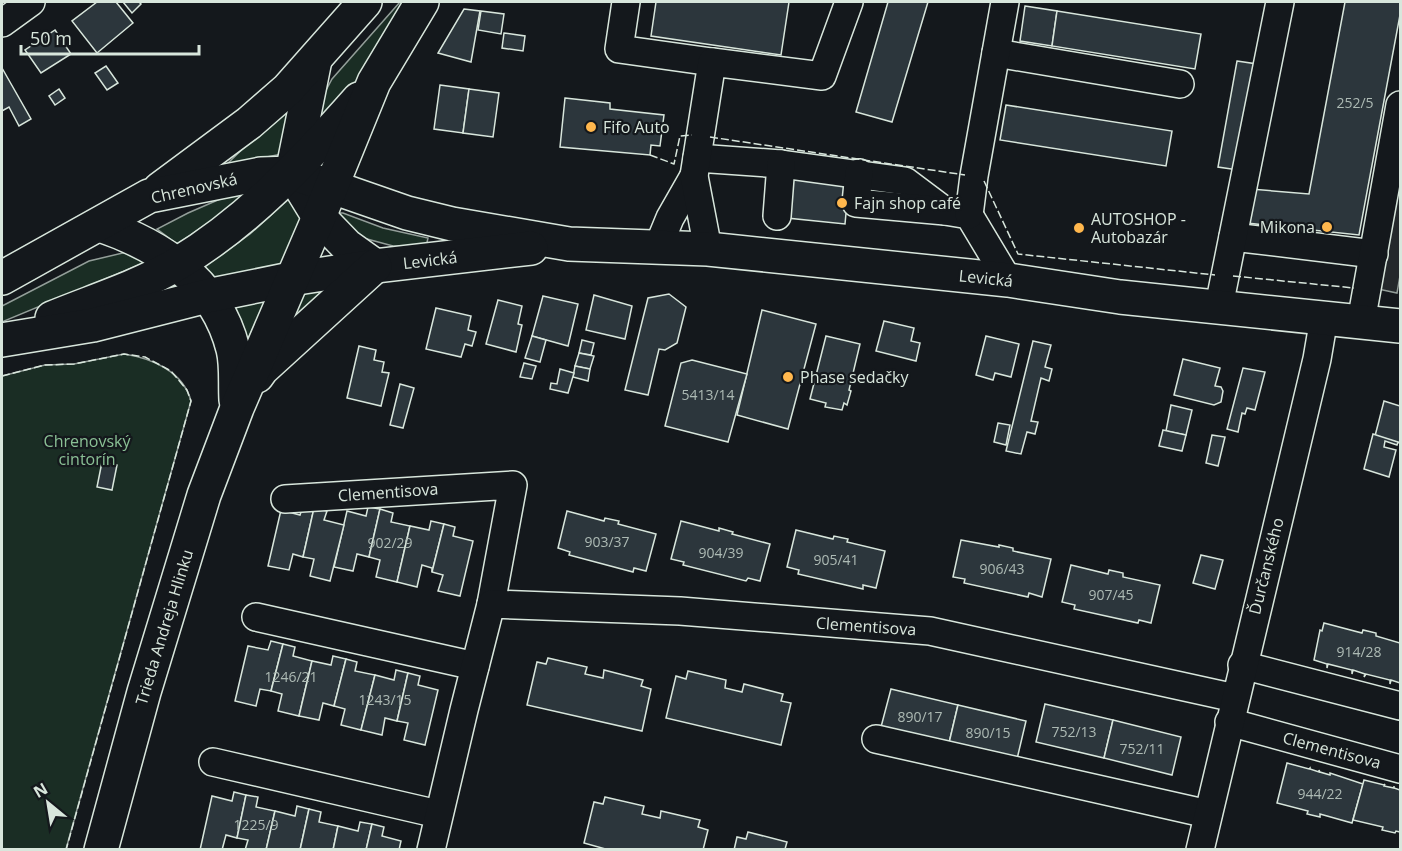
<svg xmlns="http://www.w3.org/2000/svg" width="1402" height="851" viewBox="0 0 1402 851" font-family="'Open Sans',sans-serif">
<rect width="100%" height="100%" fill="#14181c"/>
<!-- green -->
<g fill="#1a2d24" stroke="#939e99" stroke-width="1.5">
<path d="M400,2H407L359,78L322,125L315,111L332,79Z"/>
<path d="M292,101V152L226,165Z"/>
<path d="M243,189L252,193L177,244L157,229L188,213Z"/>
<path d="M290,198L305,216L280,270L217,283L204,267L250,234Z"/>
<path d="M338,213H343L383,228L428,238L426,247L393,246L356,236Z"/>
<path d="M131,251L151,260L2,322V306L89,261Z"/>
<path d="M343,288L284,333L301,294Z"/>
<path d="M266,301L247,341L233,307Z"/>
<path d="M124,354C151,358 183,371 191,401L66,849L2,850V376L45,365L74,364Z"/>
</g>
<!-- parking -->
<path fill="#24282b" stroke="#939e99" stroke-width="1.5" d="M1400,170V276L1397,293L1378,289Z"/>
<!-- building -->
<g fill="#2c363c" stroke="#d8e6dc" stroke-width="1.5">
<path d="M97,2H116L133,23L97,53L72,21Z"/>
<path d="M123,2H139L141,4L132,13Z"/>
<path d="M656,2H789L781,55L651,36Z"/>
<path d="M888,2H928L892,122L856,112Z"/>
<path d="M1345,2H1400V15L1359,235L1247,223L1251,189L1309,194Z"/>
<path d="M1025,6L1057,11L1052,46L1020,41Z"/>
<path d="M464,9L480,11L471,62L438,53Z"/>
<path d="M481,11L504,14L501,34L478,30Z"/>
<path d="M1057,11L1201,34L1195,69L1052,46Z"/>
<path d="M55,30L71,54L41,73L25,50Z"/>
<path d="M504,33L525,36L523,51L502,48Z"/>
<path d="M1237,61L1257,64L1238,170L1218,167Z"/>
<path d="M106,66L118,83L107,90L95,73Z"/>
<path d="M2,68L31,119L19,126L9,107L2,111Z"/>
<path d="M440,85L469,89L463,133L434,129Z"/>
<path d="M59,89L65,98L55,105L49,96Z"/>
<path d="M469,89L499,93L493,137L463,133Z"/>
<path d="M565,98L610,103V109L664,115L660,146L651,145L650,155L560,147Z"/>
<path d="M1006,105L1172,131L1166,166L1000,140Z"/>
<path d="M792,175L849,181L845,224L787,218Z"/>
<path d="M669,294L686,307L677,343L665,350L659,349L648,395L625,390L648,298Z"/>
<path d="M594,295L632,306L625,339L586,330Z"/>
<path d="M543,296L578,304L568,346L532,336Z"/>
<path d="M498,300L522,306L518,324L522,325L516,352L486,344Z"/>
<path d="M436,308L471,316L468,330L476,332L472,346L465,344L461,357L426,349Z"/>
<path d="M762,310L816,324L788,429L737,415Z"/>
<path d="M884,321L914,328L911,341L920,343L916,361L876,351Z"/>
<path d="M532,336L546,340L540,362L525,358Z"/>
<path d="M826,336L860,344L849,390L851,391L847,405L844,403L842,410L825,407L826,403L810,399Z"/>
<path d="M986,336L1019,344L1011,377L995,373L993,380L976,375Z"/>
<path d="M582,340L594,343L591,355L579,353Z"/>
<path d="M1033,341L1051,345L1045,367L1052,369L1049,381L1041,378L1031,421L1038,422L1035,434L1027,432L1021,454L1006,451Z"/>
<path d="M359,346L376,350L374,360L384,362L382,372L389,373L381,406L347,398Z"/>
<path d="M579,353L594,356L590,369L575,366Z"/>
<path d="M1183,359L1220,368L1215,386L1221,387L1223,391L1221,402L1214,405L1174,395Z"/>
<path d="M692,360L747,374L728,442L665,426L681,363Z"/>
<path d="M524,363L536,366L532,379L520,377Z"/>
<path d="M575,366L590,369L588,381L573,377Z"/>
<path d="M1243,368L1265,372L1255,410L1247,408L1245,414L1242,413L1238,432L1227,429Z"/>
<path d="M560,369L574,373L568,393L550,389L551,383L557,384Z"/>
<path d="M400,384L414,388L403,428L390,425Z"/>
<path d="M1384,401L1400,406V443L1375,436Z"/>
<path d="M1171,405L1192,410L1186,435L1166,431Z"/>
<path d="M998,423L1010,425L1006,445L994,442Z"/>
<path d="M1163,430L1186,435L1182,451L1159,446Z"/>
<path d="M1373,434L1398,442L1397,445L1385,441L1384,447L1396,450L1389,477L1364,469Z"/>
<path d="M1212,435L1225,437L1218,466L1206,463Z"/>
<path d="M102,462L117,465L112,490L97,487Z"/>
<path d="M303,506L314,508L303,557L293,554L289,570L268,566L281,510L300,515Z"/>
<path d="M368,507L380,509L369,557L357,554L353,571L334,567L347,511L366,516Z"/>
<path d="M314,508L327,511L324,520L344,525L330,581L310,576L314,559L303,557Z"/>
<path d="M380,509L393,513L391,522L410,526L397,582L376,577L380,560L369,557Z"/>
<path d="M567,511L604,521L605,518L619,521L618,524L656,534L646,571L634,568L633,572L569,555L570,552L558,548Z"/>
<path d="M431,521L444,524L432,572V568L422,565L417,587L397,582L410,526L429,530Z"/>
<path d="M681,521L719,531V528L733,532L732,534L770,544L760,581L748,578L746,581L683,565L684,562L671,559Z"/>
<path d="M444,524L455,527L453,536L473,541L460,596L438,591L443,575L432,572Z"/>
<path d="M796,530L833,539L834,536L848,539L847,542L885,551L876,588L863,585V589L798,574L799,570L787,567Z"/>
<path d="M961,540L999,547V545L1013,548V551L1051,559L1042,597L1029,593L1028,597L964,583L965,579L953,577Z"/>
<path d="M1201,555L1223,560L1215,589L1193,583Z"/>
<path d="M1071,565L1108,574L1109,570L1123,573V577L1160,585L1151,623L1139,620L1138,623L1074,609L1075,605L1062,602Z"/>
<path d="M1324,623L1362,633L1363,630L1376,633V636L1400,643V683L1391,680L1390,684V680L1366,674L1364,677L1365,674L1353,670L1352,674V670L1328,664L1327,668V664L1314,660L1320,630L1322,631Z"/>
<path d="M271,641L283,644L271,691L260,689L256,706L235,701L248,646L268,650Z"/>
<path d="M283,644L295,647L293,656L312,661L299,716L278,711L282,694L271,691Z"/>
<path d="M333,656L346,659L334,706L323,703L319,720L299,716L312,661L331,665Z"/>
<path d="M548,658L587,667L585,674L603,678L604,670L643,680L641,686L651,689L642,731L527,705L537,662L546,664Z"/>
<path d="M346,659L357,662L355,671L375,675L361,730L341,725L345,709L334,706Z"/>
<path d="M396,670L408,673L397,721L385,718L382,735L361,730L375,675L394,680Z"/>
<path d="M688,671L726,680L725,688L742,692L744,684L783,694L781,701L791,703L781,745L666,718L676,676L686,679Z"/>
<path d="M408,673L420,676L418,685L438,690L425,745L404,740L408,723L397,721Z"/>
<path d="M891,689L958,705L949,743L881,727Z"/>
<path d="M1045,704L1113,720L1104,758L1036,742Z"/>
<path d="M958,705L1026,721L1017,759L949,743Z"/>
<path d="M1113,720L1181,737L1172,775L1104,758Z"/>
<path d="M1287,763L1309,769L1310,768V769L1319,772V770L1320,772L1330,775V773L1363,784L1352,823L1320,814V817L1307,814L1308,811L1277,803Z"/>
<path d="M1364,780L1384,785L1385,784L1384,786L1394,788V786V788L1400,790V832L1396,831L1395,833L1382,830L1383,827L1353,820Z"/>
<path d="M234,792L246,795L237,838L226,835L222,850H200L212,796L232,801Z"/>
<path d="M246,795L258,797L256,807L275,811L266,850H245L248,840L237,838Z"/>
<path d="M605,797L644,806L642,814L660,818L661,811L700,820L698,827L708,830L703,850H609L584,843L594,802L603,804Z"/>
<path d="M297,806L309,809L300,850H266L275,811L295,816Z"/>
<path d="M309,809L321,812L319,822L338,826L333,850H300Z"/>
<path d="M360,822L372,824L366,850H333L338,826L358,831Z"/>
<path d="M372,824L384,827L382,836L401,841L399,850H366Z"/>
<path d="M748,832L787,842L785,849L787,850H734L737,837L746,839Z"/>
</g>
<g fill="none" stroke-linecap="round" stroke-linejoin="round">
<!-- minor casing -->
<g stroke="#d8e6dc" stroke-width="30">
<g id="minor">
<path d="M626,2L619,49L712,62"/>
<path d="M2,23L31,2"/>
<path d="M996,53L1180,84"/>
<path d="M697,158L781,164L905,181L945,211L969,215L1008,280"/>
<path d="M859,173L856,203L945,211"/>
<path d="M969,215L974,176L1005,2"/>
<path d="M777,216L781,164"/>
<path d="M1233,237L1374,254"/>
<path d="M658,247L670,218L694,176"/>
<path d="M708,249L694,176L712,62L822,76L849,2"/>
<path d="M1219,306L1280,2"/>
<path d="M1361,322L1400,105"/>
<path d="M285,499L513,485L491,604"/>
<path d="M256,617L475,666"/>
<path d="M1242,665L1400,706"/>
<path d="M1229,722L1400,769"/>
<path d="M876,739L1208,814"/>
<path d="M213,762L438,814"/>
<path d="M431,850L464,710L491,604L680,611L930,631L1235,698"/>
<path d="M1200,850L1317,359L1324,318"/>
</g>
</g>
<!-- major casing -->
<g stroke="#d8e6dc" stroke-width="36">
<g id="major">
<path d="M315,60L292,173L319,217L347,246L375,266"/>
<path d="M160,189L249,123L288,89L365,2"/>
<path d="M100,225C162,246 216,282 233,349C237,365 235,383 236,400"/>
<path d="M2,278L149,196L261,174L292,173L407,213L452,224L569,244L708,249L1008,280L1120,297L1400,326"/>
<path d="M52,318C93,301 139,287 177,264C249,221 305,160 359,99"/>
<path d="M2,340L93,325L207,296L291,279L375,266L531,248"/>
<path d="M257,376L262,369L375,266"/>
<path d="M101,850L144,692L204,495L237,408L319,217L374,82L422,2"/>
</g>
</g>
<!-- minor -->
<use href="#minor" stroke="#14181c" stroke-width="27"/>
<!-- major -->
<use href="#major" stroke="#14181c" stroke-width="33"/>
<!-- fence -->
<g stroke="#d8e6dc" stroke-width="1.5" stroke-dasharray="8 3" stroke-linecap="butt">
<path d="M710,137L965,175"/>
<path d="M650,155L674,164L680,136L692,135"/>
<path d="M984,181L1018,254L1215,275"/>
<path d="M1233,276L1354,288"/>
<path d="M2,376L45,365L74,364L124,354L145,357L171,371L187,390L191,401L66,850"/>
</g>
</g>
<!-- markers -->
<g fill="#ffb74d" stroke="#14181c" stroke-width="2">
<circle cx="591" cy="127" r="6"/>
<circle cx="842" cy="203" r="6"/>
<circle cx="1327" cy="227" r="6"/>
<circle cx="1079" cy="228" r="6"/>
<circle cx="788" cy="377" r="6"/>
</g>
<g text-anchor="middle" dominant-baseline="central" stroke-width="4.5" stroke-linejoin="round" paint-order="stroke">
<!-- number labels -->
<g font-size="14" fill="#adbab4">
<text x="1355" y="102">252/5</text>
<text x="708" y="394">5413/14</text>
<text x="607" y="541">903/37</text>
<text x="390" y="542">902/29</text>
<text x="721" y="552">904/39</text>
<text x="836" y="559">905/41</text>
<text x="1002" y="568">906/43</text>
<text x="1111" y="594">907/45</text>
<text x="1359" y="651">914/28</text>
<text x="291" y="676">1246/21</text>
<text x="385" y="699">1243/15</text>
<text x="920" y="716">890/17</text>
<text x="1074" y="731">752/13</text>
<text x="988" y="732">890/15</text>
<text x="1142" y="748">752/11</text>
<text x="1320" y="793">944/22</text>
<text x="256" y="824">1225/9</text>
</g>
<!-- poi labels -->
<g font-size="16" fill="#d8e6dc" stroke="#14181c" text-anchor="start">
<text x="603" y="127">Fifo Auto</text>
<text x="854" y="203">Fajn shop café</text>
<text x="1091" y="219">AUTOSHOP -<tspan x="1091" dy="18">Autobazár</tspan></text>
<text x="1315" y="227" text-anchor="end">Mikona</text>
<text x="800" y="377">Phase sedačky</text>
</g>
<!-- street labels -->
<g font-size="16" fill="#d8e6dc" stroke="#14181c">
<text transform="translate(194 188) rotate(-13)">Chrenovská</text>
<text transform="translate(430 260) rotate(-7)">Levická</text>
<text transform="translate(986 278) rotate(6)">Levická</text>
<text transform="translate(388 492) rotate(-4)">Clementisova</text>
<text transform="translate(1266 566) rotate(-76)">Ďurčanského</text>
<text transform="translate(866 626) rotate(4)">Clementisova</text>
<text transform="translate(164 627) rotate(-73)">Trieda Andreja Hlinku</text>
<text transform="translate(1332 750) rotate(15)">Clementisova</text>
</g>
<!-- park labels -->
<g font-size="16" fill="#8ac095" stroke="#14181c">
<text x="87" y="441">Chrenovský<tspan x="87" dy="18">cintorín</tspan></text>
</g>
</g>
<!-- border -->
<rect width="1402" height="851" fill="none" stroke="#d8e6dc" stroke-width="6"/>
<!-- north arrow -->
<g transform="translate(48 803) rotate(330)" stroke="#14181c" stroke-width="4.5" paint-order="stroke">
<path d="M0-4.5L10 22L0 15L-10 22Z" fill="#d8e6dc"/>
<text y="-9" font-size="16" font-weight="bold" text-anchor="middle" fill="#d8e6dc">N</text>
</g>
<!-- scale -->
<path d="M21 45v9h178v-9" fill="none" stroke="#d8e6dc" stroke-width="3"/>
<text x="30" y="45" font-size="18" fill="#d8e6dc" stroke="#14181c" stroke-width="4.5" paint-order="stroke">50 m</text>
</svg>
